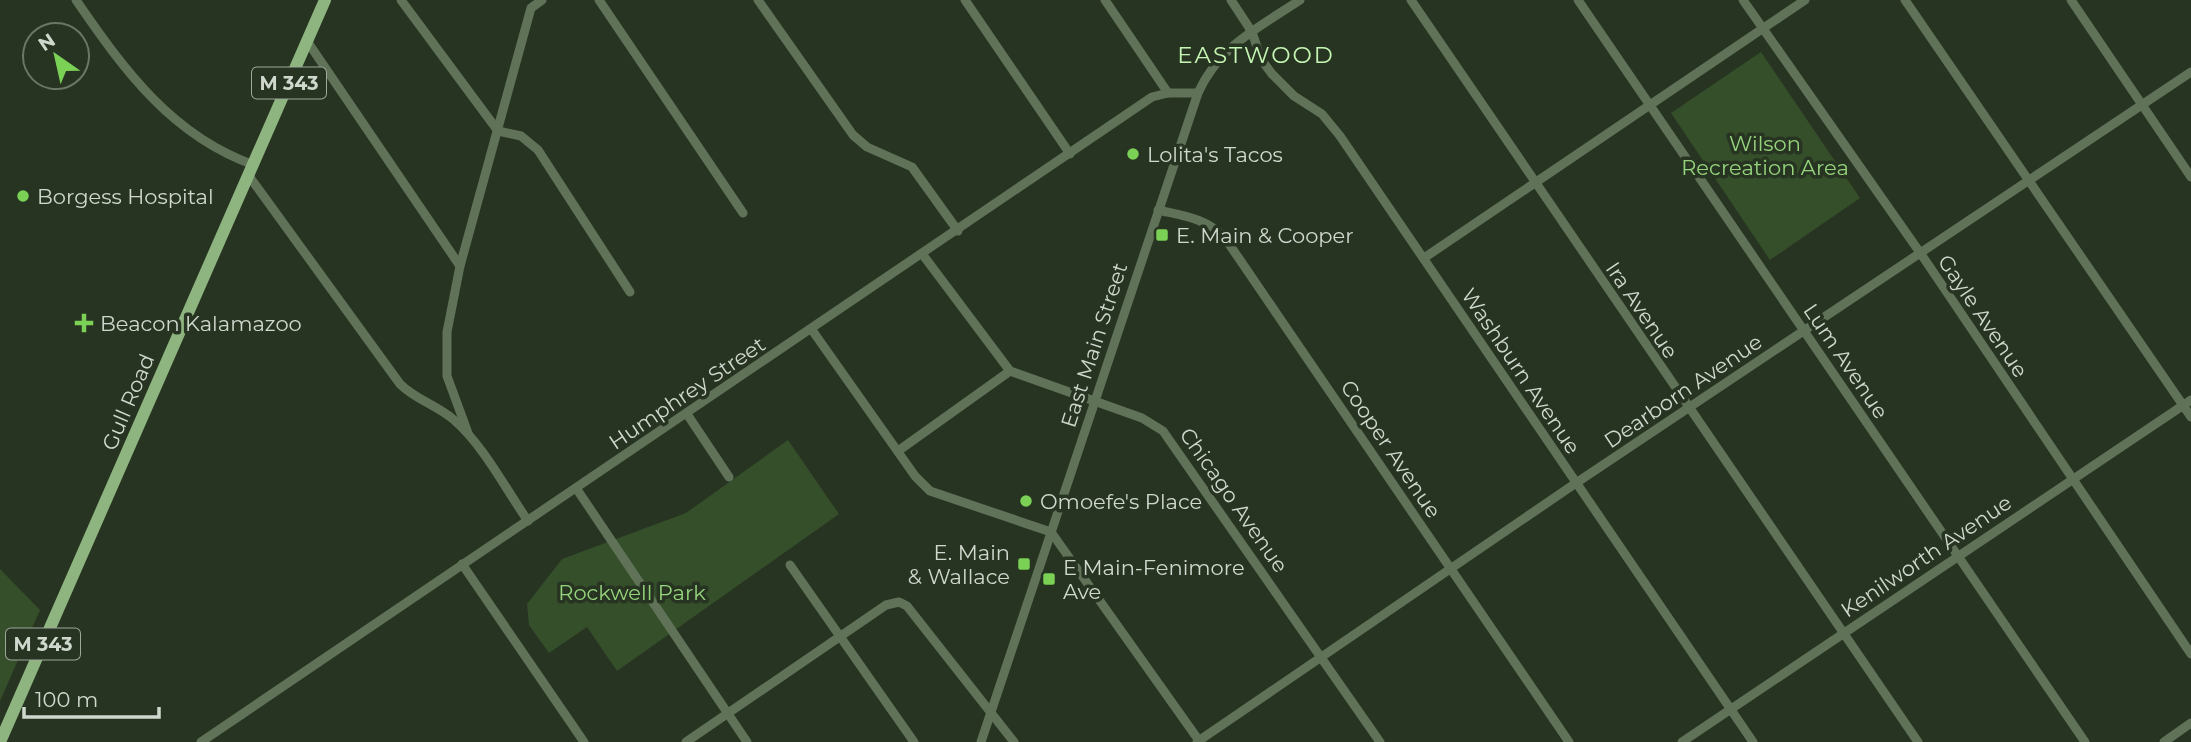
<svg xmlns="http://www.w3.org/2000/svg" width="2191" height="742" viewBox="0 0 2191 742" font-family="Montserrat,sans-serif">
<rect width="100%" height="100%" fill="#273422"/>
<!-- green -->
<g fill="#354f2a">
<path d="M1761,52L1860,198L1770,260L1671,113Z"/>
<path d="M788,440L839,514L617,671L587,627L549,653L529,625L527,604L562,559L686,513Z"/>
<path d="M0,569L40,610L0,701Z"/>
</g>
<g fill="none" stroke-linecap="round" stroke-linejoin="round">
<!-- minor -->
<g stroke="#607358" stroke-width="9">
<path d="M76,0C124,70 172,136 254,165"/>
<path d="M401,0L498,131L521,136L538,150L630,292"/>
<path d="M599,0L743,213"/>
<path d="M758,0L853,135L867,147L912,167L958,231"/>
<path d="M965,0L1070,154"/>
<path d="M1105,0L1168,93"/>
<path d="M1231,0L1252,32L1261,59L1272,74L1294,96L1322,114L1340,136L1753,742"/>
<path d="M1411,0L1918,742"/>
<path d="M1578,0L2085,742"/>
<path d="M1743,0L1921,254L2191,654"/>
<path d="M1905,0L2191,417"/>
<path d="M2071,0L2191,177"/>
<path d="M307,41L460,266"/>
<path d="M249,176L400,384C416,400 437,405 454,420C484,446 505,488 528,521"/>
<path d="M1158,210C1184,216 1206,218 1225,238L1569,742"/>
<path d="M923,255L1010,371L1142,418L1163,431L1380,742"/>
<path d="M1424,258L1805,0"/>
<path d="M812,330L915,476L930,491L1051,532L1200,742"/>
<path d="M687,414L729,477"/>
<path d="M468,433L447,376V332L460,266L531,8L542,0"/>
<path d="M898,451L1010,371"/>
<path d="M576,488L747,742"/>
<path d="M462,564L584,742"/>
<path d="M790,565L914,742"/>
<path d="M201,742L1152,97L1168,93H1198"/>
<path d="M686,742L886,605L899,602L907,606L1014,742"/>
<path d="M981,742L1198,93C1219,46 1258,28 1300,0"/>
<path d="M1197,742L1576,483L2191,72"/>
<path d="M1682,742L2191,400"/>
<path d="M2164,742L2191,723"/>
</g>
<!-- major -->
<path stroke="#8eb57f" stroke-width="12" d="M0,742L325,0"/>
</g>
<!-- markers -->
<g fill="#7bd155" stroke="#273422" stroke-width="2.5">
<circle cx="1133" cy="154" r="7"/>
<circle cx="23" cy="196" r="7"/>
<rect x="1155" y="228" width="14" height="14" rx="3.5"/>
<path d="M80.5 312.5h7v7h7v7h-7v7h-7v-7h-7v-7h7z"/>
<circle cx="1026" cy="501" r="7"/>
<rect x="1017" y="557" width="14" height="14" rx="3.5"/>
<rect x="1042" y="572" width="14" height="14" rx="3.5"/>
</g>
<g text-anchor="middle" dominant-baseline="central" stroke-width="7" stroke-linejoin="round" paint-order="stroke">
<!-- shield labels -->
<g fill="#273422" stroke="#9da79a" stroke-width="2">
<rect x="252" y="67.5" width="74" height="31" rx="5"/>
<rect x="6" y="628.5" width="74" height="31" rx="5"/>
</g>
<g font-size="19" font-weight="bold" fill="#d0d8cd">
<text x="289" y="83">M 343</text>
<text x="43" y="644">M 343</text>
</g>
<!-- park labels -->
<g font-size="21" fill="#95d37c" stroke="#273422">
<text x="1765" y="143">Wilson<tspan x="1765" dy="24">Recreation Area</tspan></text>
<text x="632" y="592">Rockwell Park</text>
</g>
<!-- poi labels -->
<g font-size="21" fill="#d0d8cd" stroke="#273422" text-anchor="start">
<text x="1147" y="154">Lolita's Tacos</text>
<text x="37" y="196">Borgess Hospital</text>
<text x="1176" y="235">E. Main &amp; Cooper</text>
<text x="100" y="323">Beacon Kalamazoo</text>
<text x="1040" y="501">Omoefe's Place</text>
<text x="1010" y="552" text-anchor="end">E. Main<tspan x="1010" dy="24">&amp; Wallace</tspan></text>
<text x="1063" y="567">E Main-Fenimore<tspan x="1063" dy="24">Ave</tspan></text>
</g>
<!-- street labels -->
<g font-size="21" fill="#d0d8cd" stroke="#273422">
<text transform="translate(1642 310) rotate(56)">Ira Avenue</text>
<text transform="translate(1983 316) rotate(56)">Gayle Avenue</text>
<text transform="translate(1094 345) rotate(-72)">East Main Street</text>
<text transform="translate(1846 361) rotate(56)">Lum Avenue</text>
<text transform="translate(1521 371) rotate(56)">Washburn Avenue</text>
<text transform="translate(1683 391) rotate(-34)">Dearborn Avenue</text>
<text transform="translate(687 393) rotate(-34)">Humphrey Street</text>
<text transform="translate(128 402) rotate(-67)">Gull Road</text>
<text transform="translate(1391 449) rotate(56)">Cooper Avenue</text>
<text transform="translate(1234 500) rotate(55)">Chicago Avenue</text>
<text transform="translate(1926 556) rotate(-34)">Kenilworth Avenue</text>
</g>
<!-- neighbourhood labels -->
<g font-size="23" letter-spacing="2" fill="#c5f5b3" stroke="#273422">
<text x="1256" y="55">EASTWOOD</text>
</g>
</g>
<!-- north arrow -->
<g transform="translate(56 56) rotate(326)"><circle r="33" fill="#273422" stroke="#6b7666" stroke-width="2"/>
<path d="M0-5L12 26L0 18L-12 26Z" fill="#7bd155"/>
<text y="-10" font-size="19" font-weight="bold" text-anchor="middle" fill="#d0d8cd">N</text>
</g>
<!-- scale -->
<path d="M24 707v10h135v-10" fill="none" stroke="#d0d8cd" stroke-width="3.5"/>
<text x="35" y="707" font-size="21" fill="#d0d8cd" stroke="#273422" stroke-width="5" paint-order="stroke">100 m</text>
</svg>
